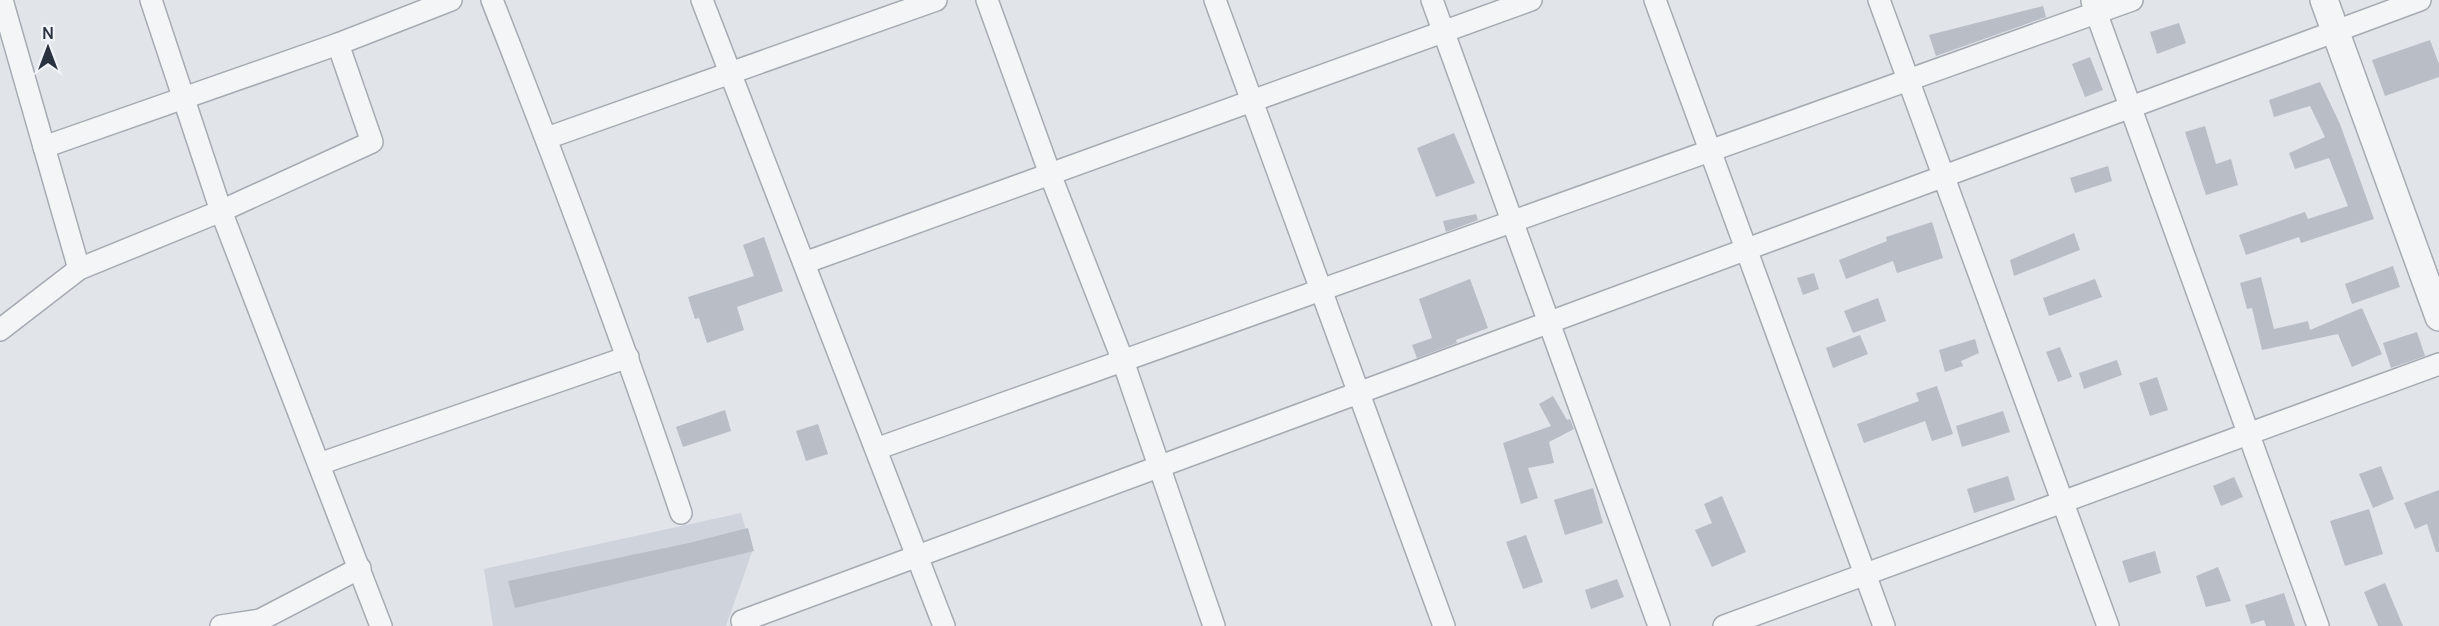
<svg xmlns="http://www.w3.org/2000/svg" width="2439" height="626" viewBox="0 0 2439 626" font-family="Manrope,sans-serif">
<rect width="100%" height="100%" fill="#e1e4e9"/>
<!-- built -->
<path fill="#cfd3db" d="M741,513L752,552L726,626H493L484,569Z"/>
<!-- building -->
<g fill="#b8bdc6">
<path d="M2043,6L2046,17L1936,56L1929,35Z"/>
<path d="M2179,23L2186,43L2157,54L2150,32Z"/>
<path d="M2430,40L2439,64V77L2385,96L2372,60Z"/>
<path d="M2090,57L2103,90L2085,97L2072,64Z"/>
<path d="M2320,82L2340,124L2374,219L2301,243L2299,237L2246,255L2239,235L2305,212L2308,219L2348,206L2329,158L2295,169L2289,153L2325,137L2310,106L2274,117L2269,100Z"/>
<path d="M2205,126L2216,164L2231,159L2238,185L2206,195L2185,132Z"/>
<path d="M1454,133L1475,183L1436,197L1417,148Z"/>
<path d="M2108,166L2112,181L2075,193L2070,178Z"/>
<path d="M1476,214L1478,220L1446,232L1443,221Z"/>
<path d="M1932,222L1943,258L1897,273L1893,261L1846,279L1839,260L1887,241L1886,237Z"/>
<path d="M2074,233L2080,250L2014,276L2010,260Z"/>
<path d="M764,237L783,291L737,307L744,330L707,343L699,318L695,319L688,297L754,276L743,245Z"/>
<path d="M2393,266L2400,287L2352,304L2345,284Z"/>
<path d="M1814,273L1819,289L1803,295L1797,278Z"/>
<path d="M2261,277L2274,329L2308,321L2310,330L2362,308L2382,354L2352,367L2338,334L2262,350L2252,308L2247,309L2240,283Z"/>
<path d="M1470,279L1488,328L1456,340L1457,343L1417,358L1412,345L1432,338L1419,299Z"/>
<path d="M2095,279L2102,297L2049,316L2043,298Z"/>
<path d="M1878,298L1886,321L1853,333L1844,311Z"/>
<path d="M2417,332L2425,356L2391,368L2383,343Z"/>
<path d="M1860,335L1868,354L1833,368L1826,348Z"/>
<path d="M1975,339L1979,353L1961,361L1963,366L1945,372L1939,350Z"/>
<path d="M2060,347L2072,377L2058,382L2046,352Z"/>
<path d="M2117,360L2122,375L2084,389L2079,373Z"/>
<path d="M2157,377L2168,410L2150,416L2139,383Z"/>
<path d="M1937,386L1953,434L1932,441L1925,421L1864,443L1857,424L1919,401L1916,393Z"/>
<path d="M1553,396L1567,420L1570,419L1574,429L1549,442L1554,463L1528,468L1538,498L1521,504L1503,443L1551,426L1539,404Z"/>
<path d="M725,410L731,431L683,447L676,427Z"/>
<path d="M2003,411L2010,432L1962,447L1956,426Z"/>
<path d="M818,424L828,454L806,461L796,431Z"/>
<path d="M2381,466L2394,499L2373,508L2359,474Z"/>
<path d="M2008,476L2015,500L1974,513L1967,489Z"/>
<path d="M2234,477L2243,497L2221,506L2213,486Z"/>
<path d="M1593,488L1603,523L1565,535L1554,500Z"/>
<path d="M2439,490V552H2436L2427,524L2415,529L2404,503Z"/>
<path d="M1722,496L1746,552L1712,567L1695,530L1712,523L1704,504Z"/>
<path d="M2369,509L2383,554L2345,566L2330,521Z"/>
<path d="M748,528L754,551L515,608L508,581L689,543Z"/>
<path d="M1526,535L1543,582L1523,589L1506,542Z"/>
<path d="M2155,551L2161,573L2129,583L2122,561Z"/>
<path d="M2218,567L2231,601L2206,607L2196,576Z"/>
<path d="M1617,579L1624,597L1591,609L1585,590Z"/>
<path d="M2385,583L2403,626H2378L2364,592Z"/>
<path d="M2284,593L2295,626H2266L2264,620L2251,624L2245,605Z"/>
</g>
<g fill="none" stroke-linecap="round" stroke-linejoin="round">
<!-- minor casing -->
<g stroke="#a6abb3" stroke-width="24">
<g id="minor">
<path d="M2,0L79,269"/>
<path d="M151,0L221,211L381,626"/>
<path d="M492,0C559,170 623,340 681,513"/>
<path d="M702,0L944,626"/>
<path d="M987,0L1050,174L1123,361L1214,626"/>
<path d="M1215,0L1444,626"/>
<path d="M1432,0L1659,626"/>
<path d="M1655,0L1884,626"/>
<path d="M1879,0L2108,626"/>
<path d="M2092,1L2318,626"/>
<path d="M547,138L936,0"/>
<path d="M44,147L338,44L451,0"/>
<path d="M804,263L1531,0"/>
<path d="M0,330L79,269L221,211L372,142L338,44"/>
<path d="M876,449L2132,0"/>
<path d="M319,464L628,357"/>
<path d="M221,626L260,620L360,568"/>
<path d="M744,626L742,621L2420,0"/>
<path d="M1724,626L2439,364"/>
</g>
</g>
<!-- tertiary casing -->
<g stroke="#a6abb3" stroke-width="30">
<path id="tertiary" d="M2324,0L2439,317"/>
</g>
<!-- minor -->
<use href="#minor" stroke="#f3f5f7" stroke-width="21"/>
<!-- tertiary -->
<use href="#tertiary" stroke="#f3f5f7" stroke-width="27"/>
</g>
<!-- north arrow -->
<g transform="translate(48 48)" stroke="#f0f3f7" stroke-width="4.5" paint-order="stroke">
<path d="M0-4.5L10 22L0 15L-10 22Z" fill="#2a3240"/>
<text y="-9" font-size="16" font-weight="bold" text-anchor="middle" fill="#2a3240">N</text>
</g>
</svg>
